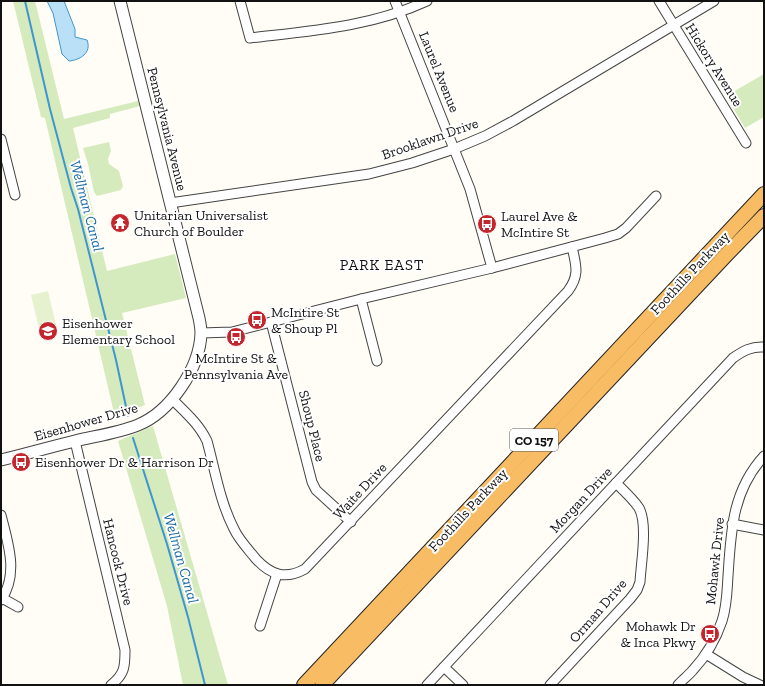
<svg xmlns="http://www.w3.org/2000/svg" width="765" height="686" viewBox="0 0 765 686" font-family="'Zilla Slab',serif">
<rect width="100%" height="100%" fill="#fffdf5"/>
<!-- green -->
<g fill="#d5ebbd">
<path d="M13,1H35L64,119L138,101L140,106L110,114V118L73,128L107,271L175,254L186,298L122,313L145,405L115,417L45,118L41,117Z"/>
<path d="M764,74V117L745,128L726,96Z"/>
<path d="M109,142L111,151L108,159L109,164L119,171L123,186L121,190L97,196L94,192L88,164L83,148Z"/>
<path d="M153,426L228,685H183L167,606L118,441Z"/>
</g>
<!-- pitch -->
<path fill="#e6f2cf" d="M48,291L56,325L39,329L31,295Z"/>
<!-- water -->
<path fill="#b9e0f7" stroke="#3f96cf" d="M47,1H64L75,29V37L87,40C92,53 80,60 69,61L62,54L53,13Z"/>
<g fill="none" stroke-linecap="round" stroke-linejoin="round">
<!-- stream -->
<g stroke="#3f96cf" stroke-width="2">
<path d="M25,1L50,109L71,188L78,209L116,360L128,416"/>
<path d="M133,438L167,544L188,617L205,685"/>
</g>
<!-- minor casing -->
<g stroke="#444" stroke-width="11">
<g id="minor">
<path d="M240,1L250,38C310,31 371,27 427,1"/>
<path d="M395,1L470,189L492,268"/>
<path d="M659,1L746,143"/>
<path d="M1,139L15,195"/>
<path d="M170,203L369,174L412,163L454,149L485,136L513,121L714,1"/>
<path d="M361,299L377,361"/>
<path d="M271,322L312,482L316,490L351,522"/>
<path d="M201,333L232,332L361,299L492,268L605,238L618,234L626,228L656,196"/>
<path d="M172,399C185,412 199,424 207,441C215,470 220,502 234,529C239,540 248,549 256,559C271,575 285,580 305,569L568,291C580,275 576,265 572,247"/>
<path d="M75,441L125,650C125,666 125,674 111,685"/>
<path d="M1,515C8,543 19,574 1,600"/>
<path d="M732,524L764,530"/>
<path d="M2,598L18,607"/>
<path d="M260,626L277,574"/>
<path d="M706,654L743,677L760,685"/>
<path d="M444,667L463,685"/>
<path d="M427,685L733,358C743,351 752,346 764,347"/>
<path d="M550,685L630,599L637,590L640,582C641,563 648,524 639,508C633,499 624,491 616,483"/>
<path d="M678,685C682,680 688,676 693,670C706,656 716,639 722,621C727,606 727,591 728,576C731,531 732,491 764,456"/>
</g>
</g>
<!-- tertiary casing -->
<g stroke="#444" stroke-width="13">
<path id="tertiary" d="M1,460C26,454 50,447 75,441C96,436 118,433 138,425C170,412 200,368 201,333C201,328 200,323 199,318L120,1"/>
</g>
<!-- trunk casing -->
<g stroke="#222" stroke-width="16">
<g id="trunk">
<path d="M304,685L764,194"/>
<path d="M322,685L727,254L764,216"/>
</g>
</g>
<!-- minor -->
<use href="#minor" stroke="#fff" stroke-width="9"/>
<!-- tertiary -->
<use href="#tertiary" stroke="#fff" stroke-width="11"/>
<!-- trunk -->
<use href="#trunk" stroke="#f7bc64" stroke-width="14"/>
</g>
<!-- icons -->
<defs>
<g id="temple-disc" transform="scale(1)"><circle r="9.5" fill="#c4262e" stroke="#fff"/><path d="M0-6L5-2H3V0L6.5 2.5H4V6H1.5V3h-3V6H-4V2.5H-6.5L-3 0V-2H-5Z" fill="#fff"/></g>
<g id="bus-disc" transform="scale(1)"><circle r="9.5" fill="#c4262e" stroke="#fff"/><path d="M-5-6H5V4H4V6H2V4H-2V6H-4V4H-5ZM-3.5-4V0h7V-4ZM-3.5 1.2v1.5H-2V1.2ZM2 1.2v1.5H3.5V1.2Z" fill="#fff"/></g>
<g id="school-disc" transform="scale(1)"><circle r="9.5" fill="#c4262e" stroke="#fff"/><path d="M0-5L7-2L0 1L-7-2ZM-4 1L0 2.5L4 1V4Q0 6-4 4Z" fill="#fff"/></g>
</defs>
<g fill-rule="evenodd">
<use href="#temple-disc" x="120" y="223"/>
<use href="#bus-disc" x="487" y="224"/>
<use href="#bus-disc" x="257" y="320"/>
<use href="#school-disc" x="48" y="331"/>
<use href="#bus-disc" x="236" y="337"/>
<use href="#bus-disc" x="21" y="462"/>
<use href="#bus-disc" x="710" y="634"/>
</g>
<g text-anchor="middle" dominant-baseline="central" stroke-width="4" stroke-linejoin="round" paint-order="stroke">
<!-- shield labels -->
<rect fill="#fff" stroke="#585858" stroke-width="1" x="510" y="429" width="48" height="22" rx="3"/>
<g font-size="13" font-weight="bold" fill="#111">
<text x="534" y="440">CO 157</text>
</g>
<!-- street labels -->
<g font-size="14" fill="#111" stroke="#fff">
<text transform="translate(714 65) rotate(58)">Hickory Avenue</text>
<text transform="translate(439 72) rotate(68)">Laurel Avenue</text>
<text transform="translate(167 129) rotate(76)">Pennsylvania Avenue</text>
<text transform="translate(430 139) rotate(-19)">Brooklawn Drive</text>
<text transform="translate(690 273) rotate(-47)">Foothills Parkway</text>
<text transform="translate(86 422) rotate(-16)">Eisenhower Drive</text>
<text transform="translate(312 426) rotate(76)">Shoup Place</text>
<text transform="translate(360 491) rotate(-47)">Waite Drive</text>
<text transform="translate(581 500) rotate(-47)">Morgan Drive</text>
<text transform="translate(468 510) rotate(-47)">Foothills Parkway</text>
<text transform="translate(715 561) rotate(-84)">Mohawk Drive</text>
<text transform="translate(118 562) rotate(76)">Hancock Drive</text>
<text transform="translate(598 611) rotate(-49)">Orman Drive</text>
</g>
<!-- poi labels -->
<g font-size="14" fill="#111" stroke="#fff" text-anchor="start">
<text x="134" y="215">Unitarian Universalist<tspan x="134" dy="16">Church of Boulder</tspan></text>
<text x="501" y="216">Laurel Ave &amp;<tspan x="501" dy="16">McIntire St</tspan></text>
<text x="271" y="312">McIntire St<tspan x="271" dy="16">&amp; Shoup Pl</tspan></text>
<text x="62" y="323">Eisenhower<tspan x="62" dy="16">Elementary School</tspan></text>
<text x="236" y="358" text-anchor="middle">McIntire St &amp;<tspan x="236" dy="16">Pennsylvania Ave</tspan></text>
<text x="35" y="462">Eisenhower Dr &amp; Harrison Dr</text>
<text x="696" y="626" text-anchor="end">Mohawk Dr<tspan x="696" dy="16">&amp; Inca Pkwy</tspan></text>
</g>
<!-- water labels -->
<g font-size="15" font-style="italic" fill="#1768a6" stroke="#fff">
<text transform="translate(87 206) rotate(75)">Wellman Canal</text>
<text transform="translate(181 558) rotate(74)">Wellman Canal</text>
</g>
<!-- neighbourhood labels -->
<g font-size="15" letter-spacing="1" fill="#111" stroke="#fff">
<text x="382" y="265">PARK EAST</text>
</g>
</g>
<!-- border -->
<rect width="765" height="686" fill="none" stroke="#111111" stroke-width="4"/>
</svg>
